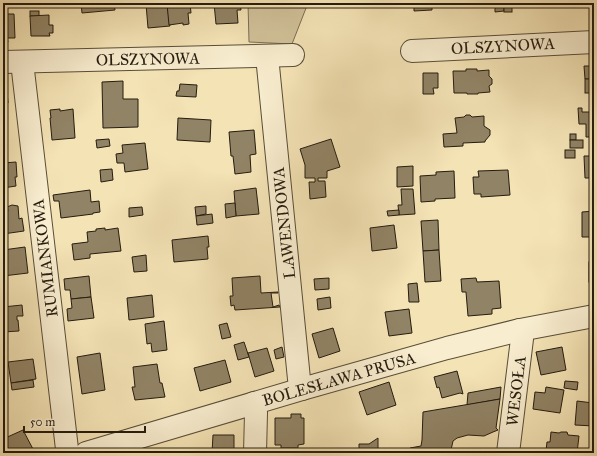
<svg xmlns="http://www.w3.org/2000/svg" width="597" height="456" viewBox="0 0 597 456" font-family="'IM FELL Great Primer',serif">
<rect width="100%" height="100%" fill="#f4e3b5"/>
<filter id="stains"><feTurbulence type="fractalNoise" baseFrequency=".005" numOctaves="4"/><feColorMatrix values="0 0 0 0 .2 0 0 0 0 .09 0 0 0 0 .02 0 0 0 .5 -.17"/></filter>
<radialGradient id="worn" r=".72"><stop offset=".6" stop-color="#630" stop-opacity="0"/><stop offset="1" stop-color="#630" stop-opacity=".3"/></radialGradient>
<!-- green -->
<path fill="#d1c199" stroke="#7b6e54" d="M248,3H308L292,44L249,42Z"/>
<!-- building -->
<g fill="#918365" stroke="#251c0f">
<path d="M81,3H114L115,10L82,13Z"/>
<path d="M155,3H167L170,26L148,28L146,4Z"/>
<path d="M173,3H190L191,13H188L189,24L183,25V23L169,25L167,4Z"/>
<path d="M214,3H240L241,10H237L238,23L216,24Z"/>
<path d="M414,3H432V10L414,11Z"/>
<path d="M461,3H495V4L477,5L478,7H461Z"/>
<path d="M495,3H504V11L495,12Z"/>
<rect x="504" y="3" width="8" height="9"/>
<rect x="512" y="3" width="32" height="3"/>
<rect x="566" y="3" width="25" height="2"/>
<path d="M3,7V14H14L15,38H7L8,42H3Z"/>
<rect x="30" y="11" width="9" height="5"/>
<path d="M49,15V25H53V33H49L50,36H31L30,16Z"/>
<path d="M584,66H594V79H585Z"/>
<path d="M466,69H477V71L489,70V76L492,79V84L489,86L490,92L478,93V94H467V93H454L453,71H466Z"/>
<path d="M423,73H438V88H433L434,94H423Z"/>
<rect x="585" y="79" width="9" height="14"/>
<path d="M3,81H6L8,103H3Z"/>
<path d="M123,81V99H138V127L103,128L102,82Z"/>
<path d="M180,84L197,85L196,97L176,96L177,91H179Z"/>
<path d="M578,108H582V112H594V137H586V124H579Z"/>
<path d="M60,109V111L73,109L75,138L52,140L50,118H51L50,110Z"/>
<path d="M466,115H470L472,117L484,116V126L490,130V135L485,141V142L463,143V146L444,147L443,134L457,133L455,118L464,117Z"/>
<path d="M178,118L211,120L210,142L177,140Z"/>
<path d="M254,130L256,154L250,155L251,172L235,174L233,156H231L229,132Z"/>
<rect x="570" y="134" width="6" height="6"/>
<path d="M109,139L110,146L97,148L96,140Z"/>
<path d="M331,139L340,167L327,171V178H318V181H325L326,197L310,199L309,182H315V178H305V165L300,149Z"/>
<rect x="570" y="140" width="13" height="8"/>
<path d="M145,143L148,169L125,172L124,163H117L116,154L123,153L122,145Z"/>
<rect x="565" y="150" width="10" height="8"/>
<path d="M584,156H594V188H592V178H585Z"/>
<path d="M16,162L17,177H15L16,186L3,188V163Z"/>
<path d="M413,166V186L397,187V167Z"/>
<path d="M112,169L113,180L101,182L100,170Z"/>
<path d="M508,170L510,195L481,197V194H474L473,177H479L478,171Z"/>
<path d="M454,171L455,198L435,199V201L421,202L420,176L436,175V172Z"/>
<path d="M256,188L259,214L236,216L234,191Z"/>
<path d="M401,189H413L415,214L399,215L398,205H402Z"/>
<path d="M90,190L91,202L99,201L100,212L93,213V214L61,218L59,201H54L53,195Z"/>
<path d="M235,203L236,216L226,218L225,204Z"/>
<path d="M12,205L18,206L19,219L22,218L24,231L3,234V211H8L7,207Z"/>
<path d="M206,206V214L196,216L195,207Z"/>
<path d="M142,207L143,215L129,217V208Z"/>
<path d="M399,210V215L388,216L387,211Z"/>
<path d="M594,211V237H582V212Z"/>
<path d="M212,214L213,223L197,225L196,216Z"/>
<path d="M438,220L439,250L423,251L421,221Z"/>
<path d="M394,225L397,248L372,251L370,228Z"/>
<path d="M105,228V230L118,228L121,251L90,254V258L74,260L72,244L88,242L87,232L96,231V229Z"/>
<path d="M208,236L209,247H207L208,259L174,262L172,240Z"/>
<path d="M25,247L28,273L3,276V250Z"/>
<path d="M439,250L441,281L425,282L423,251Z"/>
<path d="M146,255L147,271L134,272L132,257Z"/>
<rect x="589" y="262" width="5" height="20"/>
<path d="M89,276L91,297L71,299L70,290H65L64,279Z"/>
<path d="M260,276L261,293L278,292V293H271L273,307L279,305L280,307L235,310L234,305L231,306L230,296H233L232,278Z"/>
<path d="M329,278V289L315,290L314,279Z"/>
<path d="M476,278L477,282L499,281L501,308L492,309V314L468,316L466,292H462L461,279Z"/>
<path d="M417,283L419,302H409L408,284Z"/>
<path d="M152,295L154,317L129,320L127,298Z"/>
<path d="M91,297L94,318L68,321L67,309L72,308L71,299Z"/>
<path d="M330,297L331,308L318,310L317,299Z"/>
<path d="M22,305L23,316H17V320H18L19,331L3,332V307Z"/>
<path d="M409,309L412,333L389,336L385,312Z"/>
<path d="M164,321L167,350L152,352L151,343L147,344L145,324Z"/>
<path d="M227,323L231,337L222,339L219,325Z"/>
<path d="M333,328L340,351L319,358L312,334Z"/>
<path d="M244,342L249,357L238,360L234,345Z"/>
<path d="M282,347L284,357L276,359L274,350Z"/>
<path d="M562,347L566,370L541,375L536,352Z"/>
<path d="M267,348L274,371L255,377L248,353Z"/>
<path d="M100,353L105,390L82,394L77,357Z"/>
<path d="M33,359L36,379L11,383L8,362Z"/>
<path d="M225,360L231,382L200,391L194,368Z"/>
<path d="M157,364L160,383H162L165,397L135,400L132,387H135L133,367Z"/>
<path d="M457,371L463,394L460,393L442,398L439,387L437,388L434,377Z"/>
<path d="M33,380L34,387L12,390L11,383Z"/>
<path d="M565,381L578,382L577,390L564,388Z"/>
<path d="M389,382L396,405L367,415L359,392Z"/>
<path d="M501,387L500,399L467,405L468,393Z"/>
<path d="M546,387L564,390L560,413L533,409L535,392L545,393Z"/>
<path d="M5,399L7,417L3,418V400Z"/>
<path d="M500,399L496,428L498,430L493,432L484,436L468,435L457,438L453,441L451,450L449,453H411L410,448L421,446L422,440L423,412Z"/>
<path d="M577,401L593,403L591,418H594V426L575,425Z"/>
<path d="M291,414H301V418H304V444L298,445V448H281V445H275V418H291Z"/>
<path d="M23,430L34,451L30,453H3V439Z"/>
<path d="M551,432L559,433L561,432H567L568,435L579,436L577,453H559L546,451L547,442H550Z"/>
<path d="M213,435H234V453H212Z"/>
<path d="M378,438V453H359V444H369Z"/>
<path d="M452,450L485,451V453H452Z"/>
</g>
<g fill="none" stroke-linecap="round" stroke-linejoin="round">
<!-- minor casing -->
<g stroke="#594e38" stroke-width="24">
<g id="minor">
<path d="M412,51L594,42"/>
<path d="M267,56L299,379L302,389"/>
<path d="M3,62L293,55"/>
<path d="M22,62L67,449L68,453"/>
<path d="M254,403L256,413L255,453"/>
<path d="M86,453L302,389L447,348L520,330L594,316"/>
<path d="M508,453L522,339L520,330"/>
</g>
</g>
<!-- minor -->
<use href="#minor" stroke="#f8edcf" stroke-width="22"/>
</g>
<g text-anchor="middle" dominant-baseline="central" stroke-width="3" stroke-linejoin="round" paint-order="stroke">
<!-- street labels -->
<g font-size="16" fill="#251c0f" stroke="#f8edcf">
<text transform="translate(503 46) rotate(-3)">OLSZYNOWA</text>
<text transform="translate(148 59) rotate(-1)">OLSZYNOWA</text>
<text transform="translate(284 223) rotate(-96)">LAWENDOWA</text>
<text transform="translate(45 258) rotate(-97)">RUMIANKOWA</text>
<text transform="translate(339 379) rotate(-16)">BOLESŁAWA PRUSA</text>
<text transform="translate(516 391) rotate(-83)">WESOŁA</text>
</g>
</g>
<!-- margin -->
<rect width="597" height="456" fill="none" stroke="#f4e3b5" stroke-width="16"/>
<rect x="4" y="4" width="589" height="448" fill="none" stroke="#251c0f" stroke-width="2"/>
<rect x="8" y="8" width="581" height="440" fill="none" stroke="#251c0f"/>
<!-- scale -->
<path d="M24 426v6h121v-6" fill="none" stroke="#251c0f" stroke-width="2"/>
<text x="30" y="426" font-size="12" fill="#251c0f" stroke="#f8edcf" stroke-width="3" paint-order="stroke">50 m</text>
<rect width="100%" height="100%" filter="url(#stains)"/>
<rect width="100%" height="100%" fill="url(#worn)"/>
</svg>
